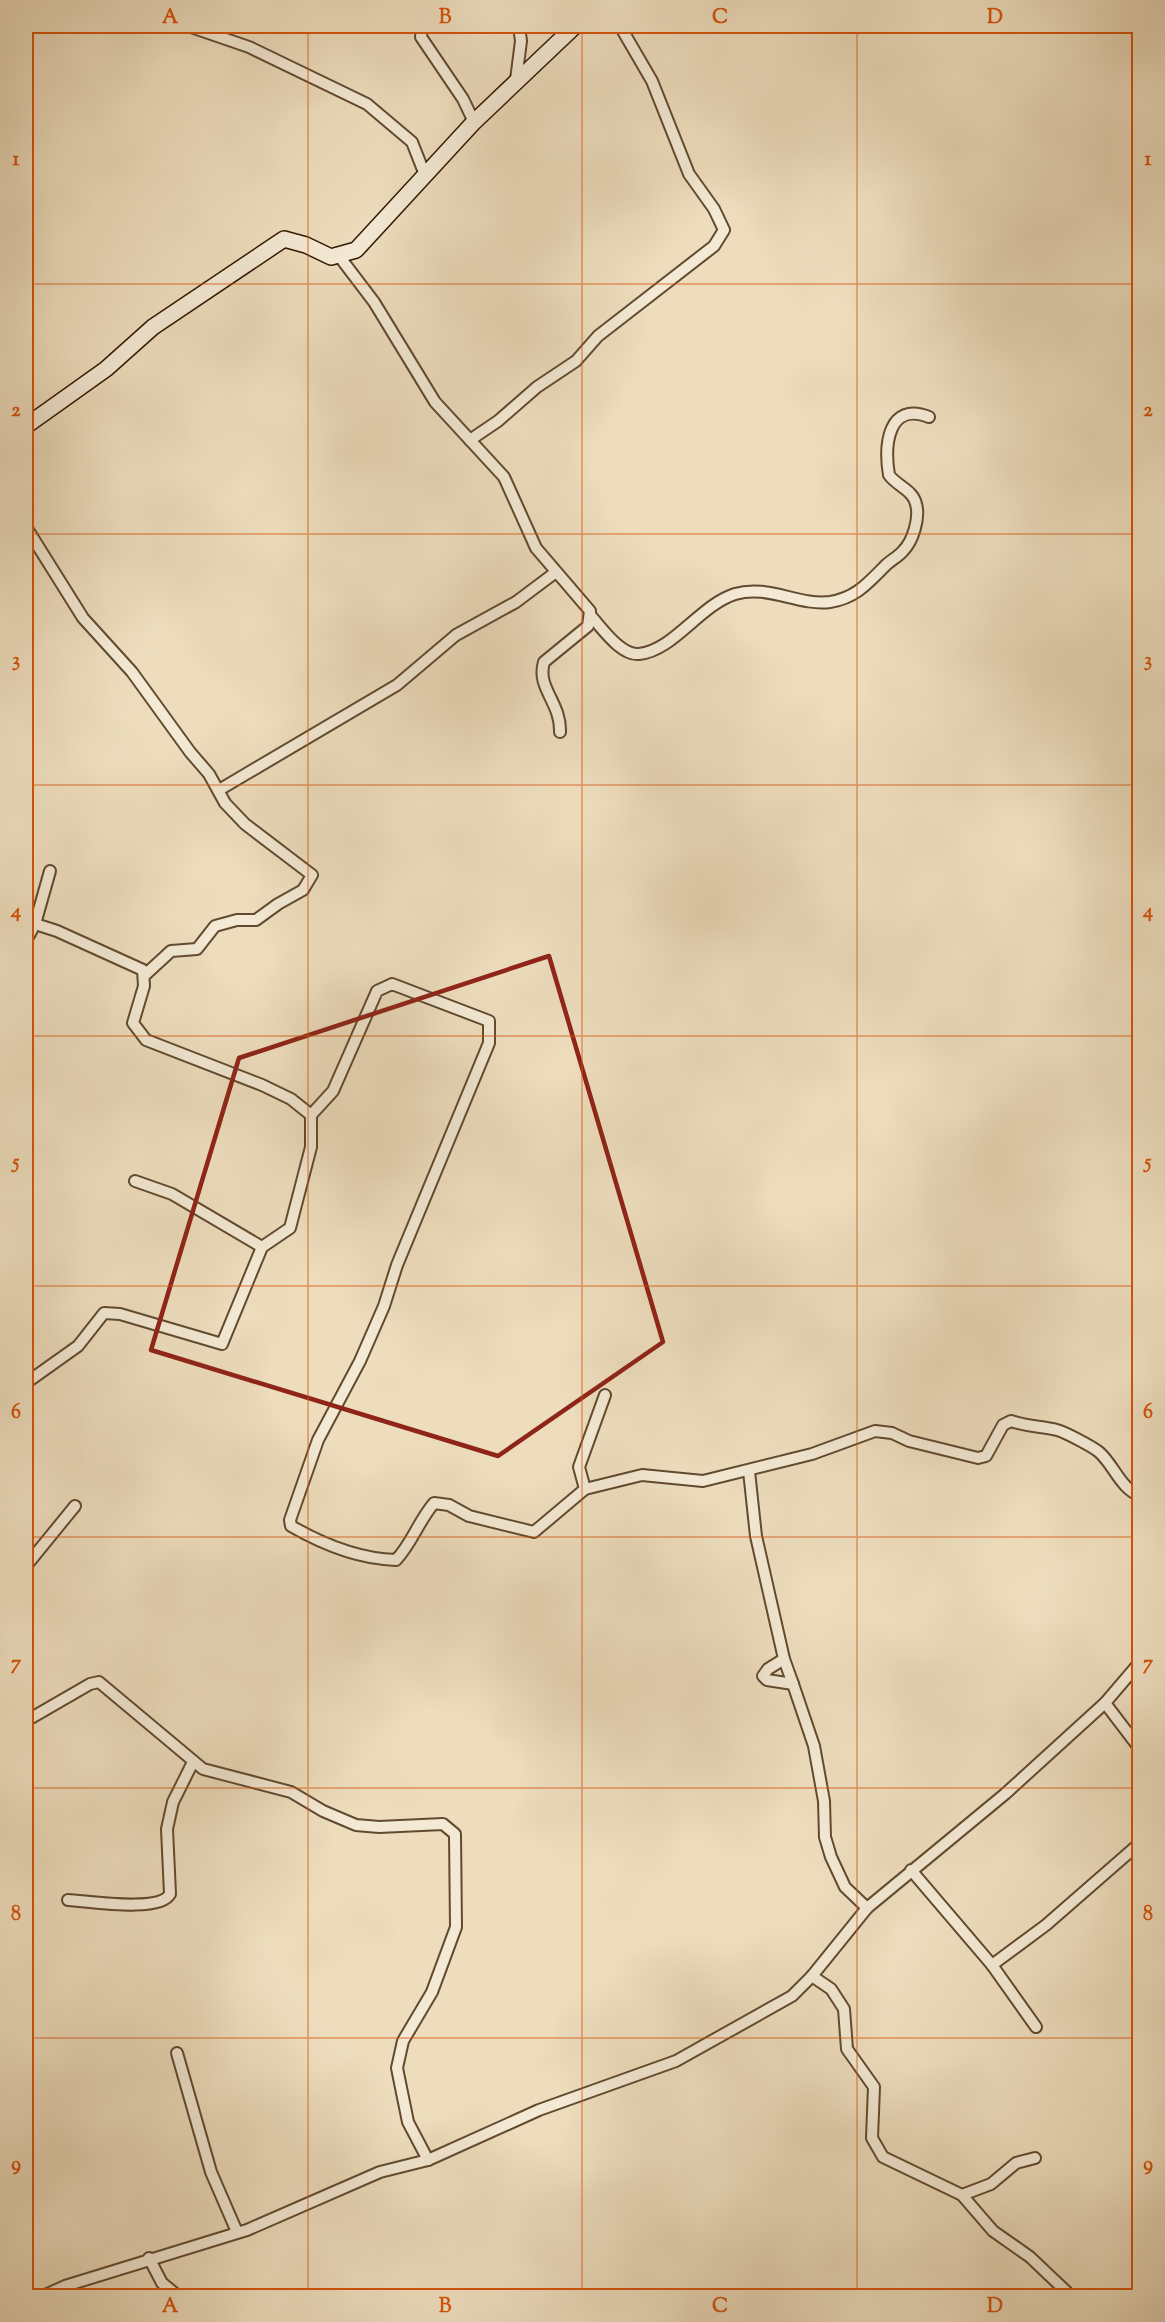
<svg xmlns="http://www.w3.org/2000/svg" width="1165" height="2322" viewBox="0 0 1165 2322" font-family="'Sorts Mill Goudy',serif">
<rect width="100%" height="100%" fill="#edddbd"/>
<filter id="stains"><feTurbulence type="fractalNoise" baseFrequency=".00333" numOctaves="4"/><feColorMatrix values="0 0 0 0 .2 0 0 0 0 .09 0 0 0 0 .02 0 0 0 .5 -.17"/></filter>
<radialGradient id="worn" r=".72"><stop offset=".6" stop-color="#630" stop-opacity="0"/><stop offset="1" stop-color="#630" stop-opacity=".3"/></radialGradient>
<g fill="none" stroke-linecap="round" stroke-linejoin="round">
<!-- street casing -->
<g stroke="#624a2f" stroke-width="14">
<g id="street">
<path d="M188,26L249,47L367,104L412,142L425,175"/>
<path d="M422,26L421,37L463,99L474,122"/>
<path d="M516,80L521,41L519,26"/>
<path d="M339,256L374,302L435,402L504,477L536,548L590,611L588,626L544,662C536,688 561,702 560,732"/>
<path d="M470,440L498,421L537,387L576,361L598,336L714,246L724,230L714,209L689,174L652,81L620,26"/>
<path d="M26,527L83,618L132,672L190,752L209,774L225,803L245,824L312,875L303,890L278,904L256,920H237L215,926L197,949L171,951L146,974"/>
<path d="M590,615C602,628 621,656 639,654C673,651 700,605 735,594C768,584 798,606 830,602C856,598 868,583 886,565C891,560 898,557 903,551C913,541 920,518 916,504C913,490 897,486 889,475C884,445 888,401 929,417"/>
<path d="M219,790L397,685L456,635L516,602L556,572"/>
<path d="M26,921L57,931L143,970L144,986L133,1023L146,1040L262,1085L291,1099L311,1115V1147L290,1228L262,1247L222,1344L120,1314L104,1313L78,1346L26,1383"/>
<path d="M26,941L35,924L50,871"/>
<path d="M311,1115L333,1091L377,991L392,984L489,1021V1043L397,1265L384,1306L360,1361L318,1440L290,1520L291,1526C324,1545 358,1559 396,1560C412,1543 418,1522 434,1503L449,1505L469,1516L534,1532L585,1489L642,1475L703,1481L812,1454L875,1431L892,1433L909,1441L978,1458L986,1456L1003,1425L1011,1421C1029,1427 1041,1426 1057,1430C1065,1432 1093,1447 1099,1452C1114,1465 1120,1488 1140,1496"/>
<path d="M135,1181L172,1194L262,1247"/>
<path d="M749,1471L756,1536L784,1659L768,1669L763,1676L767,1680L793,1684L814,1746L824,1801L825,1837L831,1857L845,1887L867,1908"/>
<path d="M585,1489L579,1467L605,1395"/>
<path d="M26,1566L75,1506"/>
<path d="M784,1659L793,1684"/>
<path d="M1105,1703L1140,1749"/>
<path d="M26,1721L90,1684L99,1682L203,1769L291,1792L323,1811L356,1825L379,1827L443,1824L455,1834L456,1927L432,1992L403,2041L397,2068L408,2122L428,2160"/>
<path d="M911,1870L992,1965L1036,2027"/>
<path d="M68,1900C89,1901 160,1913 170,1894L167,1829L173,1802L193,1762"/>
<path d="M992,1965L1046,1925L1140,1843"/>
<path d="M812,1976L831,1989L844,2009L847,2049L874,2087L872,2138L883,2157L962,2195L993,2231L1030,2257L1071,2296"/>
<path d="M177,2053L211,2172L237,2232"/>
<path d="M962,2195L991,2184L1016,2163L1035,2158"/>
<path d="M149,2258L162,2283L178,2296"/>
<path d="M43,2296L65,2286L247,2230L380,2172L428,2160L539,2110L676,2061L792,1996L812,1976L867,1908L1005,1794L1105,1703L1140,1662"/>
</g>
</g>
<!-- secondary casing -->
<g stroke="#341900" stroke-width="18">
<path id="secondary" d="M26,426L106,369L153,327L284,239L306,245L331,257L356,250L474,122L575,26"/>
</g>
<!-- street -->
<use href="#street" stroke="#f3e9d4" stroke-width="10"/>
<!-- secondary -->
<use href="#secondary" stroke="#f3e9d4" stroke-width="15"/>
</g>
<!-- marked area -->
<path fill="none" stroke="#8f2418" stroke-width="4.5" stroke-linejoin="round" d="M549,956L663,1342L498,1456L151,1350L239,1058Z"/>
<!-- grid -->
<path fill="none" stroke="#d6530b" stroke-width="1.5" stroke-opacity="0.55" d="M308,26V2296M582,26V2296M857,26V2296M26,284H1140M26,534H1140M26,785H1140M26,1036H1140M26,1286H1140M26,1537H1140M26,1788H1140M26,2038H1140"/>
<!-- margin -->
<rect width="1165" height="2322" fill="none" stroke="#edddbd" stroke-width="66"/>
<rect x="33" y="33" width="1099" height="2256" fill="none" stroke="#d6530b" stroke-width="2"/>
<g font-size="20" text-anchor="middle" font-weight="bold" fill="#d6530b">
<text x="170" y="23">A</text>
<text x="445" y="23">B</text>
<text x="720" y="23">C</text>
<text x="995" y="23">D</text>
<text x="16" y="165">1</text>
<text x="1148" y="165">1</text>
<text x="16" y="416">2</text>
<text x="1148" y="416">2</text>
<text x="16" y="666">3</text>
<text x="1148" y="666">3</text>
<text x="16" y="917">4</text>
<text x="1148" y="917">4</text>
<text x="16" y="1168">5</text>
<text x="1148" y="1168">5</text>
<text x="16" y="1418">6</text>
<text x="1148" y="1418">6</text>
<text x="16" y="1669">7</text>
<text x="1148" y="1669">7</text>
<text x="16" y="1920">8</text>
<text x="1148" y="1920">8</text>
<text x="16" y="2170">9</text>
<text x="1148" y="2170">9</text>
<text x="170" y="2312">A</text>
<text x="445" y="2312">B</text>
<text x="720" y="2312">C</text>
<text x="995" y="2312">D</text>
</g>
<rect width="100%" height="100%" filter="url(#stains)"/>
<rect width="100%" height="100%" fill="url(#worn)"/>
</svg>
